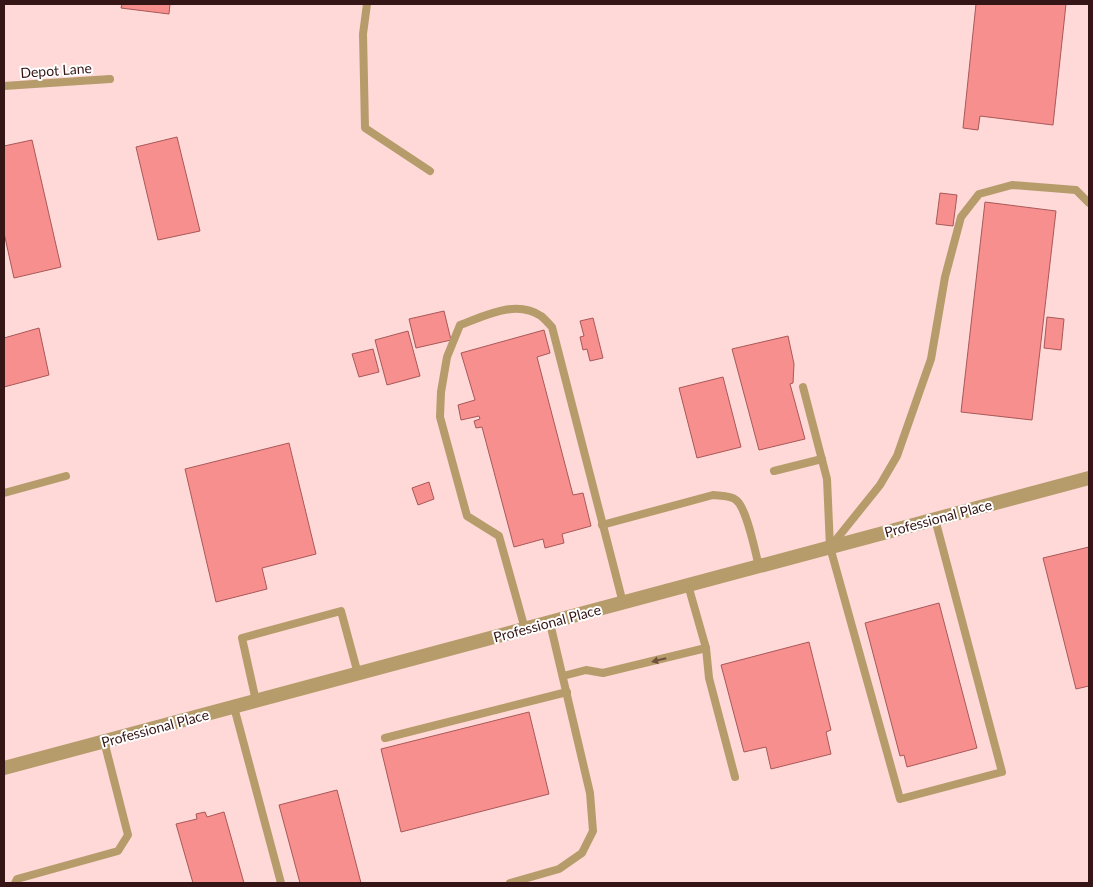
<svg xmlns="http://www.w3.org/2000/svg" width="1093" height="887" viewBox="0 0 1093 887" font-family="Lato,sans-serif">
<rect width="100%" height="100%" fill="#fed9d7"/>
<!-- building -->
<g fill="#f88f8f" stroke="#a85858">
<path d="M122,4H170L169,14L121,8Z"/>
<path d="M976,4H1066L1053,125L980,116L978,130L963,128Z"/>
<path d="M177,137L200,231L158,240L136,147Z"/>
<path d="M32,140L61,267L14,278L4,233V146Z"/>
<path d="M940,193L957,195L953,226L936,224Z"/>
<path d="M985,202L1056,211L1032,420L961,412Z"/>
<path d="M444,311L451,340L416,348L409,319Z"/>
<path d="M1047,317L1064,319L1061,350L1044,348Z"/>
<path d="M593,318L603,358L590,361L587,349L583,350L580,337L584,336L580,321Z"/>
<path d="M39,328L49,375L4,387V338Z"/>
<path d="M544,330L550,353L537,357L573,495L583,493L591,526L562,534L564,543L545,548L543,539L514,547L482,427L476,428L474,421L480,419L479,416L461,420L458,405L475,400L461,353Z"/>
<path d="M408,331L420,376L387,385L375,340Z"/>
<path d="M788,336L794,364L793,383L790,384L805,439L759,450L732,349Z"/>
<path d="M373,349L379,372L359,377L352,354Z"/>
<path d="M723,377L741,447L697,458L679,388Z"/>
<path d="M289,443L316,554L262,568L267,589L216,602L185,469Z"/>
<path d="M429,482L434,499L418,505L412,488Z"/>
<path d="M1089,547V686L1076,689L1043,558Z"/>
<path d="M939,603L977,748L907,767L904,755L900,756L865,623Z"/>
<path d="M809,642L831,730L826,732L831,754L771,769L766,747L744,752L721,665Z"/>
<path d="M529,712L549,794L401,832L381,749Z"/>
<path d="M337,790L361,883H300L279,805Z"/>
<path d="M205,812L207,817L224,812L244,883H193L176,824L197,819L196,814Z"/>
</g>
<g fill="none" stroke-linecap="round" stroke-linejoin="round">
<!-- service -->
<g stroke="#b69b6b" stroke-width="8">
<path d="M367,4L363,34L365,128L430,171"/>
<path d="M4,86L110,79"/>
<path d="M803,387L827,479L830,547L900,799L1002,772L935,519"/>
<path d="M774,471L822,459"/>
<path d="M4,493L66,476"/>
<path d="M602,525L713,495C720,496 730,495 736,500C747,508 755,552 759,566"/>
<path d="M831,546L880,485L897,456L931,359L945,277L961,217L979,194L1012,185L1076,190L1089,203"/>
<path d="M688,585L706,648L709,678L735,777"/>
<path d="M525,629L499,536L467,516L440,417L441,392L447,357L460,325C485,316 516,299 541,316C545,319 549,324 552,327L623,603"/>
<path d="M563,676L586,670L603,673L706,648"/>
<path d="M256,701L242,638L341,611L358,674"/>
<path d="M234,707L281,883"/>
<path d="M385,738L567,692"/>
<path d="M15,883L17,879L118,851L128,835L104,741"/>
<path d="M510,883L559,869L582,853L593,831L590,793L550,623"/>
</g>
<!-- minor -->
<path stroke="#b69b6b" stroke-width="14" d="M4,768L1089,478"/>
</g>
<!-- one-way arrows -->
<defs><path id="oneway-solid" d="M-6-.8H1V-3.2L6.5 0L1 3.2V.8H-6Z" transform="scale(1.25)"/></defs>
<use fill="#6f513c" href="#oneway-solid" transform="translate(659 660) rotate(166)"/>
<g text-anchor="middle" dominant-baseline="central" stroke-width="4" stroke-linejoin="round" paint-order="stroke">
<!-- street labels -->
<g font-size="14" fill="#351515" stroke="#fff">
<text transform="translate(56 70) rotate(-4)">Depot Lane</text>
<text transform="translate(938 518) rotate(-15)">Professional Place</text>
<text transform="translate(547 623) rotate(-15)">Professional Place</text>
<text transform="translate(155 728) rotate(-15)">Professional Place</text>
</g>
</g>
<!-- border -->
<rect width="1093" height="887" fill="none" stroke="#351515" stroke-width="10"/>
</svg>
